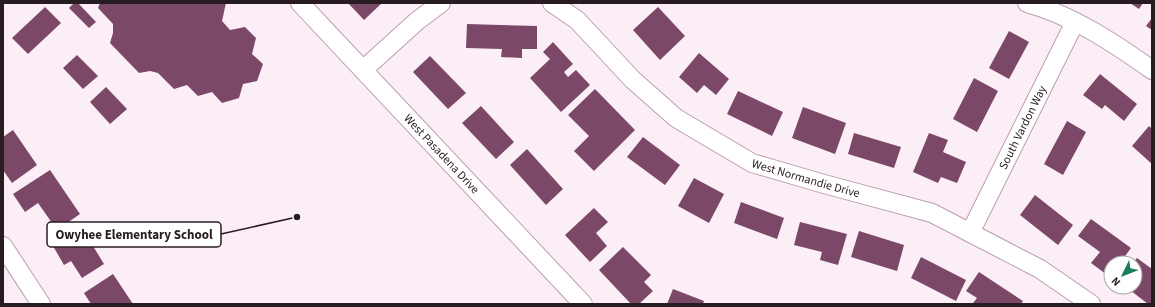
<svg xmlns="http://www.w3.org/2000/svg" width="1155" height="307" viewBox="0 0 1155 307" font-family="'Source Sans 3',sans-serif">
<rect width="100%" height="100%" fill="#fceef6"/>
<!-- building -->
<g fill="#7c4868">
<path d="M74,3H78L96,22L89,28L69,8Z"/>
<path d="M100,3H226L222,21L230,30L245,27L256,38L252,54L263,64L257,81L243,84L239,98L222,103L212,92L198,96L187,85L174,89L158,73L150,71L139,73L110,43L113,33V24L98,8Z"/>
<path d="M348,3H382L364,20Z"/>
<path d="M1130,3H1143L1139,9Z"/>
<path d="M45,7L61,23L28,54L12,38Z"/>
<path d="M658,7L685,36L660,60L633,30Z"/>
<path d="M1152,18V30L1146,26Z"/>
<path d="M467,24L537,26V49H522V58L501,57L502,49L466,48Z"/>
<path d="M1009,31L1029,42L1009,79L989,68Z"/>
<path d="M553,42L573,64L564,72L568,77L576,70L590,85L561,112L530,78L550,59L543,52Z"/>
<path d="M699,53L729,79L716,95L704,85L697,93L679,77Z"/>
<path d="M77,55L98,76L83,89L63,68Z"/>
<path d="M430,56L466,93L448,109L413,72Z"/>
<path d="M1100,74L1137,104L1124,121L1105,105L1102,109L1083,95Z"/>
<path d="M974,78L998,91L977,132L953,119Z"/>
<path d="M106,87L127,109L110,124L90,102Z"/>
<path d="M595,89L635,130L594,171L574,151L589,136L568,115Z"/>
<path d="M738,91L783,112L772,136L727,114Z"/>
<path d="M481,106L514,142L496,159L462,123Z"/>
<path d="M803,107L846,123L835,154L792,138Z"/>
<path d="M1067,121L1086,132L1063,175L1044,164Z"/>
<path d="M1149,126L1152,129V164L1132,146Z"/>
<path d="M13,130L37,165L12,183L3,170V137Z"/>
<path d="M854,133L901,147L894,168L848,154Z"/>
<path d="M929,133L948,140L943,152L966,162L957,183L941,177L938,183L913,172Z"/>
<path d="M643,137L680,165L665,185L627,157Z"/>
<path d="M527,149L563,189L546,205L510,165Z"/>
<path d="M50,170L80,214L57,230L38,203L25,212L13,194Z"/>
<path d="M694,178L724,194L709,223L678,206Z"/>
<path d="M1035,195L1073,225L1058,245L1020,215Z"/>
<path d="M741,202L784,218L777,239L734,223Z"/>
<path d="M594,208L608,222L596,233L607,246L590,262L565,235Z"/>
<path d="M1091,219L1131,248L1120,263H1111L1110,277L1091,263L1100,252L1078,236Z"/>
<path d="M800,222L847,234L838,265L820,260L822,252L794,245Z"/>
<path d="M82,228L104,264L82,278L71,261L64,265L53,246Z"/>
<path d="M859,231L904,245L897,271L851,257Z"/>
<path d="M623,247L651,275L644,282L653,291L639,304H631L599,270Z"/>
<path d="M921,257L966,280L956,301L911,278Z"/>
<path d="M1137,258L1152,269V304H1148L1126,287H1135V263H1133Z"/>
<path d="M979,272L1023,301L1021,304L973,303L977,298L966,291Z"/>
<path d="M113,274L133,304H91L84,293Z"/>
<path d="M673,289L704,301L703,304H667Z"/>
</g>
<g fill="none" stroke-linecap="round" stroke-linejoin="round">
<!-- minor casing -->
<g stroke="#bc9daf" stroke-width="20">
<g id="minor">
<path id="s1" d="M300,3L583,304"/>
<path id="s2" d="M552,3L577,20L633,80L676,118L752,163L824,184L932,213L1040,269L1091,304"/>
<path d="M1027,3C1072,15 1114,43 1152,70"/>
<path d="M363,70L417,21L441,3"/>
<path id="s3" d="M970,233L1075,22"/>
<path d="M3,246L41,304"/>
</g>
</g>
<!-- minor -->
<use href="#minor" stroke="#fff" stroke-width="18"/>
</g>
<g text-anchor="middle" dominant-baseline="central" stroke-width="4" stroke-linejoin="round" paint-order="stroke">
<!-- street labels -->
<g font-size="12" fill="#281c23" stroke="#fff">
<text stroke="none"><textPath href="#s3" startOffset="118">South Vardon Way</textPath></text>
<text stroke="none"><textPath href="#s1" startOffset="207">West Pasadena Drive</textPath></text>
<text stroke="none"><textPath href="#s2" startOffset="314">West Normandie Drive</textPath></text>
</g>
</g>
<!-- callouts -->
<path fill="none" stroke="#281c23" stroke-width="1.5" d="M297 217L221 234"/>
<circle fill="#281c23" stroke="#fff" stroke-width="1.5" cx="297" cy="217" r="4"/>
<rect fill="#fff" stroke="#281c23" stroke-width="1.5" x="47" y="222" width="174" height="25" rx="4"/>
<g font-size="13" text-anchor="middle" font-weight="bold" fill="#281c23">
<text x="134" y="239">Owyhee Elementary School</text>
</g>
<!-- border -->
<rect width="1155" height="307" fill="none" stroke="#281c23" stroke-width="8"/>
<!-- north arrow -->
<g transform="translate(1123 275) rotate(227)"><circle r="19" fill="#ffffff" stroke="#a9a4a7"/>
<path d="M0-3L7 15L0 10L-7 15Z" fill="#187f59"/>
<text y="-6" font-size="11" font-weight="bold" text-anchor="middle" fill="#281c23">N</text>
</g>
</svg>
